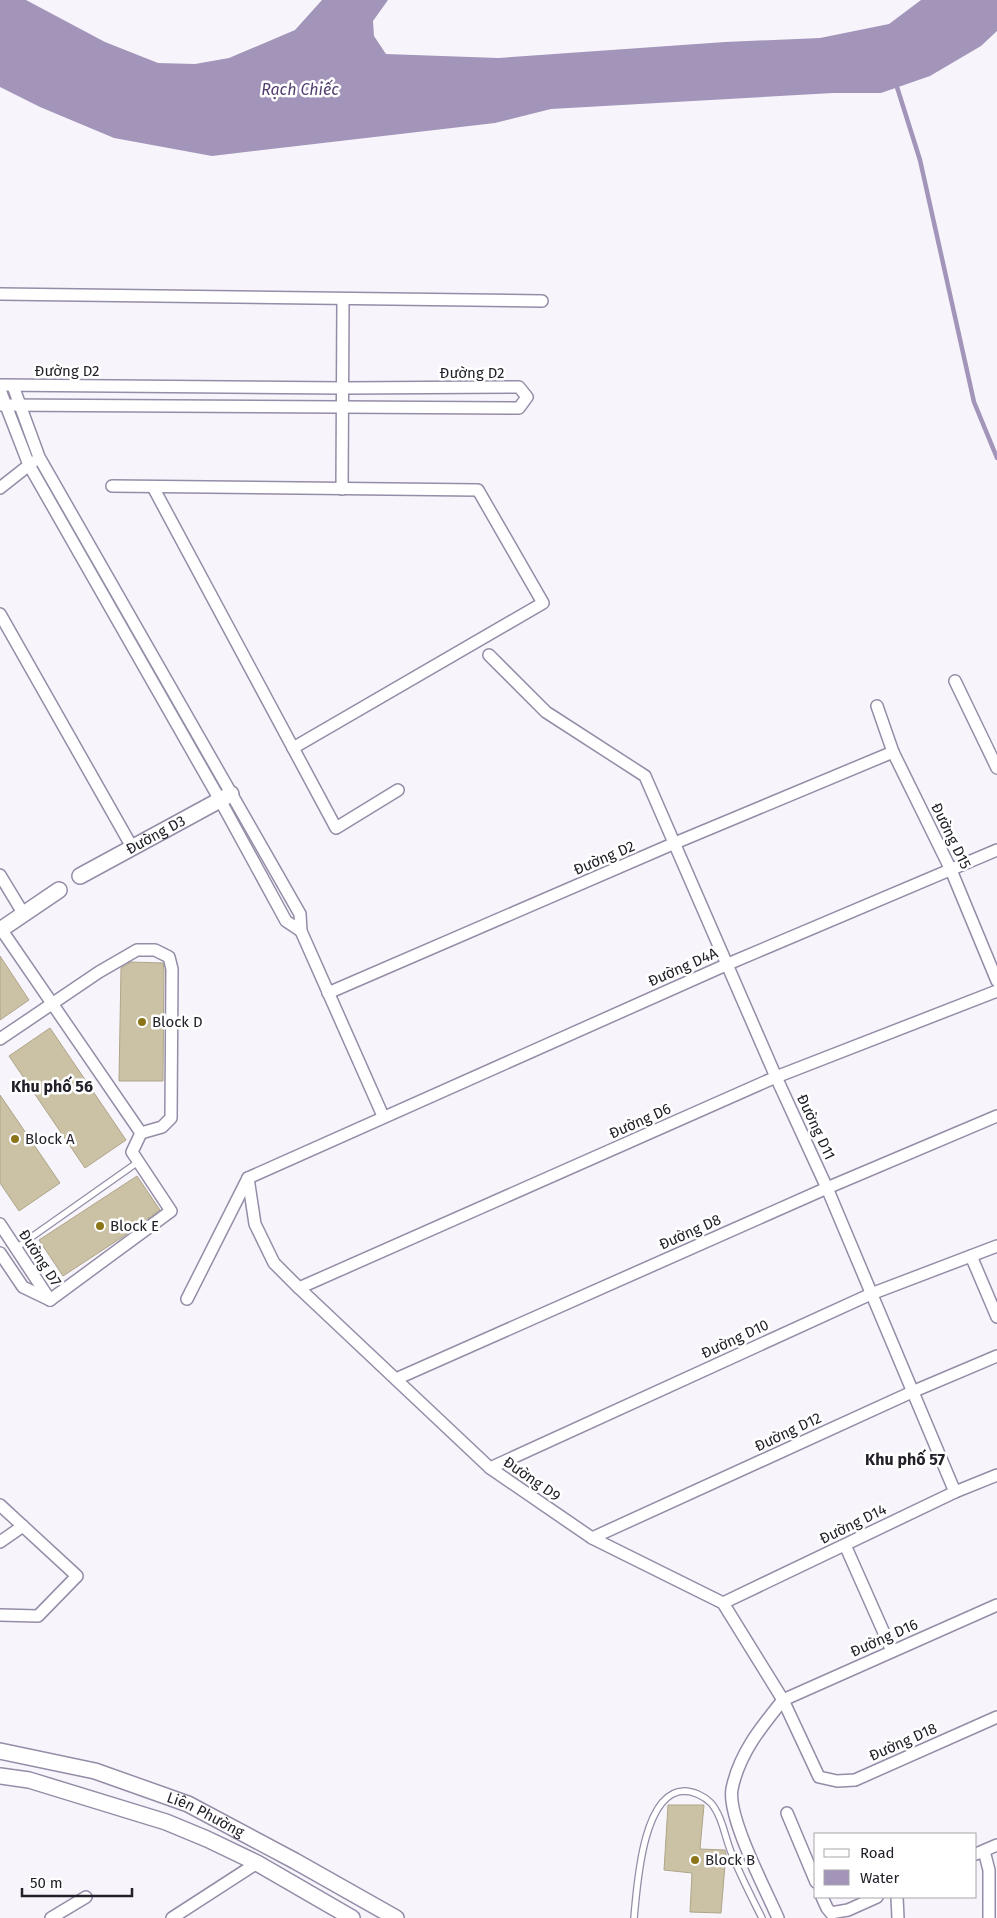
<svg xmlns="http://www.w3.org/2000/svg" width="997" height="1918" viewBox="0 0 997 1918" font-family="'Fira Sans',sans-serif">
<rect width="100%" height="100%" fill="#f7f5fb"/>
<!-- water -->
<path fill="#a395ba" d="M0,0H26L105,42L158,63L195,64L229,58L295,30L322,0H388L373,21L374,36L386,54L498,58L725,42L820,38L889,24L921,0H997V31L981,46L930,76L881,93H833L551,109L495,123L212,156L114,138L40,107L0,87Z"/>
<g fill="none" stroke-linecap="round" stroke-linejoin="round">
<!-- stream -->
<path stroke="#a395ba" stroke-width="4.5" d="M897,87L920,160L974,402L997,458"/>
</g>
<!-- building -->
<g fill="#cbc2a5" stroke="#aea589">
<path d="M0,956L29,1000L0,1020Z"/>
<path d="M131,962L163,963L164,970L163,1081H119L121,968Z"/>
<path d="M50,1028L126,1140L85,1168L9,1056Z"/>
<path d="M0,1095L60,1183L19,1211L0,1183Z"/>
<path d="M137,1176L160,1210L124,1236L63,1276L39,1240Z"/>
<path d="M668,1805H704L700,1849L725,1850L726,1853L721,1913L690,1912L692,1873L664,1870Z"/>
</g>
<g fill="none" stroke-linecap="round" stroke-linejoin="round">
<!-- service casing -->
<g stroke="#958ca7" stroke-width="8">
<g id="service">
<path d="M16,1248L138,1162"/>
<path d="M634,1918C637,1888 642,1792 684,1791C693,1791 704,1796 711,1803C722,1816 725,1837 731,1852C740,1875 751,1896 762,1918"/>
</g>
</g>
<!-- minor casing -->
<g stroke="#958ca7" stroke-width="14">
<g id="minor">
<path d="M0,294L542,301"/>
<path d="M0,385L343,388L519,387L527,397L519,408L0,405"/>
<path d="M13,386L39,457L300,914L301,931L383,1116"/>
<path d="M0,390L29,465L220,800L286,921L301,931"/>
<path d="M112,486L478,490L543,603L293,748"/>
<path d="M153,487L336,828L398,790"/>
<path d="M0,488L33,462"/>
<path d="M342,489L343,299"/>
<path d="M0,614L132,847"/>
<path d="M489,655L546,712L645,776L776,1077L827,1188L955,1492"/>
<path d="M955,681L997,768"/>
<path d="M877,706L893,752L951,870L997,981"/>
<path d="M0,875L23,913"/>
<path d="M1,929L141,1133L132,1152L171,1211L50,1300"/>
<path d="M328,993L675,843L893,752"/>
<path d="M0,1039L99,972L137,950H155L169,957L172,969L171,1118L162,1127L141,1133"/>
<path d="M248,1178L255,1224L274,1263L299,1288L490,1468L592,1538L723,1603L783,1700L819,1777L837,1781L855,1780L997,1717"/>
<path d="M0,1224L50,1300"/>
<path d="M0,1253L23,1287L50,1300"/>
<path d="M971,1256L997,1317"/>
<path d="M299,1288L776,1077L997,991"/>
<path d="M187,1299L248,1178L728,964L997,850"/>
<path d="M396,1379L827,1188L997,1116"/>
<path d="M490,1468L871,1294L997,1246"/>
<path d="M0,1505L77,1576L38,1616L0,1615"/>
<path d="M592,1538L912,1392L997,1356"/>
<path d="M0,1542L23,1526"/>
<path d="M845,1545L892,1651"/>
<path d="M723,1603L955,1492L997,1475"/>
<path d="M787,1813L816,1882"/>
<path d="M984,1851L989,1870V1918"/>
<path d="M976,1854L997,1845"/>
<path d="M822,1897L827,1908L831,1913L848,1910L877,1897"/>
<path d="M897,1897L898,1918"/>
<path d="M51,1918L86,1897"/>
<path d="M172,1918L257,1863"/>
<path d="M778,1918C766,1890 727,1817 732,1789C739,1754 761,1727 783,1700L997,1605"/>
</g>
</g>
<!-- tertiary casing -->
<g stroke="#958ca7" stroke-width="18">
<g id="tertiary">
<path id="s1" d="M80,876L231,794"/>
<path d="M0,930L59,890"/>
<path id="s2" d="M0,1751L95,1771L188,1804L295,1861L396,1918"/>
<path d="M0,1776L29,1780L166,1822L207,1839L257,1863L352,1918"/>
</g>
</g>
<!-- service -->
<use href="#service" stroke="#fff" stroke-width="5.5"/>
<!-- minor -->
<use href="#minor" stroke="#fff" stroke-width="11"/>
<!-- tertiary -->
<use href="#tertiary" stroke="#fff" stroke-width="15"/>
</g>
<!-- markers -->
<g fill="#8c7519" stroke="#fff" stroke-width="2">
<circle cx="142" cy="1022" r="5"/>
<circle cx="15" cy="1139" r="5"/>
<circle cx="100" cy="1226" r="5"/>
<circle cx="695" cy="1860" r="5"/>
</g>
<g text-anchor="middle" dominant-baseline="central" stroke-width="5" stroke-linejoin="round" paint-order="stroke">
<!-- street labels -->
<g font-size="15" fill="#24202a" stroke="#fff">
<text x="67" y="371">Đường D2</text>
<text x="472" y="373">Đường D2</text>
<text stroke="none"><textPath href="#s1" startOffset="86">Đường D3</textPath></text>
<text transform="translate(951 836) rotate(64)">Đường D15</text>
<text transform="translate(604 858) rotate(-23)">Đường D2</text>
<text transform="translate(683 967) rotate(-24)">Đường D4A</text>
<text transform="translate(640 1121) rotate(-24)">Đường D6</text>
<text transform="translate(816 1127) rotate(65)">Đường D11</text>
<text transform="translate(690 1232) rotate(-24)">Đường D8</text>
<text transform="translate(40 1258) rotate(57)">Đường D7</text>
<text transform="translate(735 1339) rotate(-25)">Đường D10</text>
<text transform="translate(788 1432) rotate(-25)">Đường D12</text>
<text transform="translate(532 1479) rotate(35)">Đường D9</text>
<text transform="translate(853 1524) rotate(-26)">Đường D14</text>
<text transform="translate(884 1638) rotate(-24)">Đường D16</text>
<text transform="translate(903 1742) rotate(-24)">Đường D18</text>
<text stroke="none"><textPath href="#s2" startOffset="216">Liên Phường</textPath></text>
</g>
<!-- poi labels -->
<g font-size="15" fill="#24202a" stroke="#fff" text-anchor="start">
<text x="152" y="1022">Block D</text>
<text x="25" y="1139">Block A</text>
<text x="110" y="1226">Block E</text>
<text x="705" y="1860">Block B</text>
</g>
<!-- water labels -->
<g font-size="16" font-style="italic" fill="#523d6f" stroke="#fff">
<text x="300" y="89">Rạch Chiếc</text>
</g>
<!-- neighbourhood labels -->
<g font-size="16" font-weight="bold" fill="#24202a" stroke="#fff">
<text x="52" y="1086">Khu phố 56</text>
<text x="905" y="1459">Khu phố 57</text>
</g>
</g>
<!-- legend -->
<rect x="814" y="1833" width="162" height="65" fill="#ffffff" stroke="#a7a6aa"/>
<rect x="824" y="1849" width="25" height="8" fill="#ffffff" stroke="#a7a6aa"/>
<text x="860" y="1858" font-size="15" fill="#24202a">Road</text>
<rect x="824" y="1870" width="25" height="15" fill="#a395ba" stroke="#a7a6aa"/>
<text x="860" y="1883" font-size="15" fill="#24202a">Water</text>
<!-- scale -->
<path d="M22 1888v8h110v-8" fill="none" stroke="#24202a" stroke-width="2.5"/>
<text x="30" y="1888" font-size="15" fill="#24202a" stroke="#ffffff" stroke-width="4" paint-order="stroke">50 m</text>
</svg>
